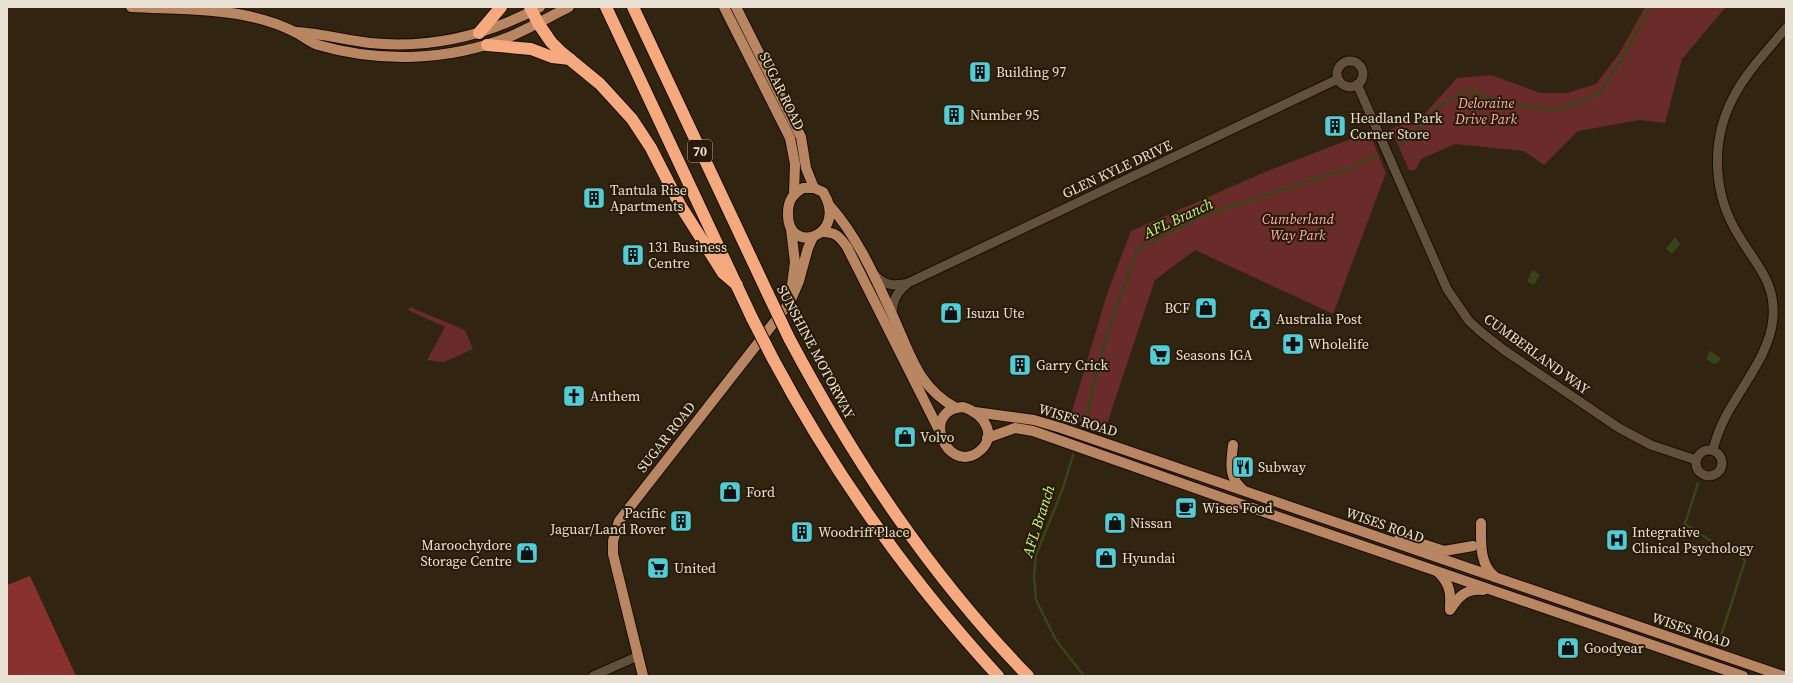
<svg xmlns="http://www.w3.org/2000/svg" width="1793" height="683" viewBox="0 0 1793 683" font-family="'Source Serif 4',serif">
<rect width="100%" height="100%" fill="#312410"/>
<!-- green -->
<g fill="#692c2a">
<path d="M1645,7H1726L1682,59L1665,123L1640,120L1578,131L1544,165L1524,151L1455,144L1421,159L1415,170H1409L1391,129L1420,119L1457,78L1491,75L1540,93H1567L1596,84L1619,54Z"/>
<path d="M1369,132L1386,173L1333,314L1195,250L1155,280L1105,430L1070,418L1108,291L1131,231L1265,172Z"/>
<path d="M410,307L465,330L473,349L444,362L427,360L445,327L408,310Z"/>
</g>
<!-- forest -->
<path fill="#89312f" d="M30,576L76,676H7V585Z"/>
<!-- water -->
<g fill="#364618">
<path d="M1675,237L1680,244L1672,254L1666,249Z"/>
<path d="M1533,270L1540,275L1534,285L1527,281Z"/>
<path d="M1710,351L1721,358L1719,362L1714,364L1706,359Z"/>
</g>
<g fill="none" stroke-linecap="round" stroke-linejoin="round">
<!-- stream -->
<g stroke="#364618" stroke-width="2.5">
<path d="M1399,145L1403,143L1440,106L1467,90L1503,103L1556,110L1599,94L1626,52L1651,7"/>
<path d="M1086,423C1095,364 1117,305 1138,249L1199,217L1353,167L1377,155"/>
<path d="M1073,455L1063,488L1036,555L1034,576L1036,600L1056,640L1084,676"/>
<path d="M1698,483L1685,524C1696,531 1707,538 1717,545C1727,551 1739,550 1745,561L1719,642"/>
</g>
<!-- minor casing -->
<g stroke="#190c00" stroke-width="11">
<g id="minor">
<circle cx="1350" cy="74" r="13"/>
<path d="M1357,84L1447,289L1469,321L1481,332L1504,350L1619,428L1651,445L1696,460"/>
<path d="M874,274C884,285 893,287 908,283L1338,79"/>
<path d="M892,313C893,300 897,292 907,284"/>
<circle cx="1709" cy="463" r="13"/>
<path d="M1713,450C1716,438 1720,427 1726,416C1742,385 1770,354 1773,318C1776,282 1756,265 1739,236C1713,195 1710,142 1733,98C1746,72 1768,50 1786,28"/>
<path d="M593,676L638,656"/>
</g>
</g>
<!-- major casing -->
<g stroke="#190c00" stroke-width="12">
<g id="major">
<path d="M131,7C166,9 208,8 243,15C259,18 279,24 295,32C303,36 309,42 318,45C380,63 449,61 509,37C530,28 549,17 569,7"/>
<path d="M724,7L790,138L795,164L794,193"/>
<path d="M736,7L801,137L806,168L814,188"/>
<path d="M295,32C320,33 345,40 370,43C430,49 488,35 540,7"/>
<path d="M803,188H814L823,192C850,235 787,258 788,213C788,200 793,194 803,188Z"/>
<path d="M830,206C857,236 875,277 892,314C910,352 916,386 956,408"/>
<path d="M791,229L795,262L792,285"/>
<path d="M822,232C836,232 840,237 847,247L939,430"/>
<path d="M963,407C984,413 1000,437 977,453C947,473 919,410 963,407Z"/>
<path d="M975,412L1034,420L1061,428L1783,676"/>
<path d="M987,438L1015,428L1033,431L1232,501L1743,676"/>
<path d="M1233,445C1231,464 1228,476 1243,490"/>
<path d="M1481,523C1481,542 1479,564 1495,577"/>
<path d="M1398,540L1414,541L1444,551L1473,546"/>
<path d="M1438,572C1450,584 1451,593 1450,608"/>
<path d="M1450,610C1458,597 1466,588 1483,590"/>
<path d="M643,676L613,554V541L619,521L790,302L799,281L808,248L813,237"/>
</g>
</g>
<!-- highway casing -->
<g stroke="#190c00" stroke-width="14">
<g id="highway">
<path d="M530,7L538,23L551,42L561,52L600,84L632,119L651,148L680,205L723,273L737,285"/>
<path d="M606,7L752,318"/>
<path d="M633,7L768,294"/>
<path d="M479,33L501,7"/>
<path d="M487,45L531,49L552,57L570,59"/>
<path d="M789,338C855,462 930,575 1028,676"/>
<path d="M773,359C835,475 909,579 998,676"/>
</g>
</g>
<!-- minor -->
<use href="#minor" stroke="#61513c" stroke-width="9"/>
<!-- major -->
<use href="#major" stroke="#b98664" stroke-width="10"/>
<!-- highway -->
<use href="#highway" stroke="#f4a97f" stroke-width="12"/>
<!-- highway-bridge casing -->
<g stroke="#190c00" stroke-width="14" stroke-linecap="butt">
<g id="highway-bridge">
<path d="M768,294L789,338"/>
<path d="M752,318L773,359"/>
</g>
</g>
<!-- highway-bridge -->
<use href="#highway-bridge" stroke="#f4a97f" stroke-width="12"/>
</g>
<!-- icons -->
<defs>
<g id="building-square" transform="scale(1.15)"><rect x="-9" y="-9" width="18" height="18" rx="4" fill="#52ccd5" stroke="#271a06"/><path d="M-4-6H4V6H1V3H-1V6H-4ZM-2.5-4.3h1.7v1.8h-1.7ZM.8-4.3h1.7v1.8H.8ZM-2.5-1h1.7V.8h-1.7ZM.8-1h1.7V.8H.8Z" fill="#111"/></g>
<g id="shop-square" transform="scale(1.15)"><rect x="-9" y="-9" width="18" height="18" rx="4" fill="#52ccd5" stroke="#271a06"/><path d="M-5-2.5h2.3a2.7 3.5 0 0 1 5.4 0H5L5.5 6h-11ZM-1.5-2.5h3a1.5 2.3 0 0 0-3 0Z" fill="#111"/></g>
<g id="civic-square" transform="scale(1.15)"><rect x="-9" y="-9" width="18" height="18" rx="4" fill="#52ccd5" stroke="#271a06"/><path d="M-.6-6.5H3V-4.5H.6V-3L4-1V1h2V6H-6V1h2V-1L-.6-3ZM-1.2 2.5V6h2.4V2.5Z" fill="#111"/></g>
<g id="pharmacy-square" transform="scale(1.15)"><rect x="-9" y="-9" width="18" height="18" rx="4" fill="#52ccd5" stroke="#271a06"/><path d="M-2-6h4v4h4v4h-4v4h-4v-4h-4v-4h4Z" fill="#111"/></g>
<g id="supermarket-square" transform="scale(1.15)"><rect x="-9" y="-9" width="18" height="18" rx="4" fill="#52ccd5" stroke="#271a06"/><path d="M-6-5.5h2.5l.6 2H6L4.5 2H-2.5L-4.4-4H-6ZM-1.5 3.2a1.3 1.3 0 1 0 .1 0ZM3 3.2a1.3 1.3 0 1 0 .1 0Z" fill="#111"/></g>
<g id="church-square" transform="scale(1.15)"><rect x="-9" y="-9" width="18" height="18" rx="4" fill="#52ccd5" stroke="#271a06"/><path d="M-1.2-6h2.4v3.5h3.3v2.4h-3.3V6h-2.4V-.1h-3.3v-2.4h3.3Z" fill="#111"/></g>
<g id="restaurant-square" transform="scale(1.15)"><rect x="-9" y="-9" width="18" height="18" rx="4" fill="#52ccd5" stroke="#271a06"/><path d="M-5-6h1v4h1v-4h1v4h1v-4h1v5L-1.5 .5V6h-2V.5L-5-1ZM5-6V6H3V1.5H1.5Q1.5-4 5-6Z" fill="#111"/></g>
<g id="cafe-square" transform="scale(1.15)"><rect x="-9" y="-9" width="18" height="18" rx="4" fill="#52ccd5" stroke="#271a06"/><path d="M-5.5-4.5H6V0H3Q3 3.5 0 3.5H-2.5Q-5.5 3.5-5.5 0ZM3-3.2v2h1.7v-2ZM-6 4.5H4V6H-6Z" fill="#111"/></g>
<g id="hospital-square" transform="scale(1.15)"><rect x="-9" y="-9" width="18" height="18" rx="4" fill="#52ccd5" stroke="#271a06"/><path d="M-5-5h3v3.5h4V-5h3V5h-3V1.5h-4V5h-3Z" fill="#111"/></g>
</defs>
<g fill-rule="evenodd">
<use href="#building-square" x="980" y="72"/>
<use href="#building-square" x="954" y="115"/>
<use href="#building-square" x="1335" y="126"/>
<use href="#building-square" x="594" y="198"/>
<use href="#building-square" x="633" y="255"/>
<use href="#shop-square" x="1206" y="308"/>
<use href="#shop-square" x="951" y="313"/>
<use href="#civic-square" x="1260" y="319"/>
<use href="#pharmacy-square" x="1293" y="344"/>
<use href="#supermarket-square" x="1160" y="355"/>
<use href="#building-square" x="1020" y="365"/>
<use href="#church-square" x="574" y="396"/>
<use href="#shop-square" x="905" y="437"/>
<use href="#restaurant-square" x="1243" y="467"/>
<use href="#shop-square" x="730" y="492"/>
<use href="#cafe-square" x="1186" y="508"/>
<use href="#building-square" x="681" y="521"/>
<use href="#shop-square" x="1115" y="523"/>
<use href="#building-square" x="802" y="532"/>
<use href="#hospital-square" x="1617" y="540"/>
<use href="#shop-square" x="527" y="553"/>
<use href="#shop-square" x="1106" y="558"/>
<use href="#supermarket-square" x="658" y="568"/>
<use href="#shop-square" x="1568" y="648"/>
</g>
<g text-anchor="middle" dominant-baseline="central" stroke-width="4" stroke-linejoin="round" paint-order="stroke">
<!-- shield labels -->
<rect fill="#271a06" stroke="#b0a597" stroke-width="1" x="688" y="140" width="24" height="22" rx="3"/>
<g font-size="13" font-weight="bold" fill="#eae1d5">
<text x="700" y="151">70</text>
</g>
<!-- poi labels -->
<g font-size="14" fill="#eae1d5" stroke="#271a06" text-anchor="start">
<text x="996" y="72">Building 97</text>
<text x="970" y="115">Number 95</text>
<text x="1350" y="118">Headland Park<tspan x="1350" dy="16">Corner Store</tspan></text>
<text x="610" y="190">Tantula Rise<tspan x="610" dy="16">Apartments</tspan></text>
<text x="648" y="247">131 Business<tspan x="648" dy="16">Centre</tspan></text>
<text x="1190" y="308" text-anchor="end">BCF</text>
<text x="966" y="313">Isuzu Ute</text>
<text x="1276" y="319">Australia Post</text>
<text x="1308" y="344">Wholelife</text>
<text x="1176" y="355">Seasons IGA</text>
<text x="1036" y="365">Garry Crick</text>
<text x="590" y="396">Anthem</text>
<text x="920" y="437">Volvo</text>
<text x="1258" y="467">Subway</text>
<text x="746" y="492">Ford</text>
<text x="1202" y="508">Wises Food</text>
<text x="666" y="513" text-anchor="end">Pacific<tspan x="666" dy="16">Jaguar/Land Rover</tspan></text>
<text x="1130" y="523">Nissan</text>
<text x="818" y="532">Woodriff Place</text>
<text x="1632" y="532">Integrative<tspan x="1632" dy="16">Clinical Psychology</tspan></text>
<text x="512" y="545" text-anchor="end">Maroochydore<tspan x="512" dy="16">Storage Centre</tspan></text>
<text x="1122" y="558">Hyundai</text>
<text x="674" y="568">United</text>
<text x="1584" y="648">Goodyear</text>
</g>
<!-- street labels -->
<g font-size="14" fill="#eae1d5" stroke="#271a06">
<text transform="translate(782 91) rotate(64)">SUGAR ROAD</text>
<text transform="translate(1117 169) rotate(-25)">GLEN KYLE DRIVE</text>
<text transform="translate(816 352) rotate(62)">SUNSHINE MOTORWAY</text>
<text transform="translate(1537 354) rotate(36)">CUMBERLAND WAY</text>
<text transform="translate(1078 420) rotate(17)">WISES ROAD</text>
<text transform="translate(666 437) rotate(-52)">SUGAR ROAD</text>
<text transform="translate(1385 525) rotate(19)">WISES ROAD</text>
<text transform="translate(1691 630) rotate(19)">WISES ROAD</text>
</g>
<!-- park labels -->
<g font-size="14" font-style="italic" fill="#fcb0aa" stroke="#271a06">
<text x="1486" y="103">Deloraine<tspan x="1486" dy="16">Drive Park</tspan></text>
<text x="1298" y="219">Cumberland<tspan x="1298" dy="16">Way Park</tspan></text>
</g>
<!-- water labels -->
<g font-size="15" font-style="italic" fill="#c7f27e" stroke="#271a06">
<text transform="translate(1178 218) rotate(-25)">AFL Branch</text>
<text transform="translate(1038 521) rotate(-72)">AFL Branch</text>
</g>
</g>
<!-- border -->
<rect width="1793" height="683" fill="none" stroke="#eae1d5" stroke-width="16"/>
</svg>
